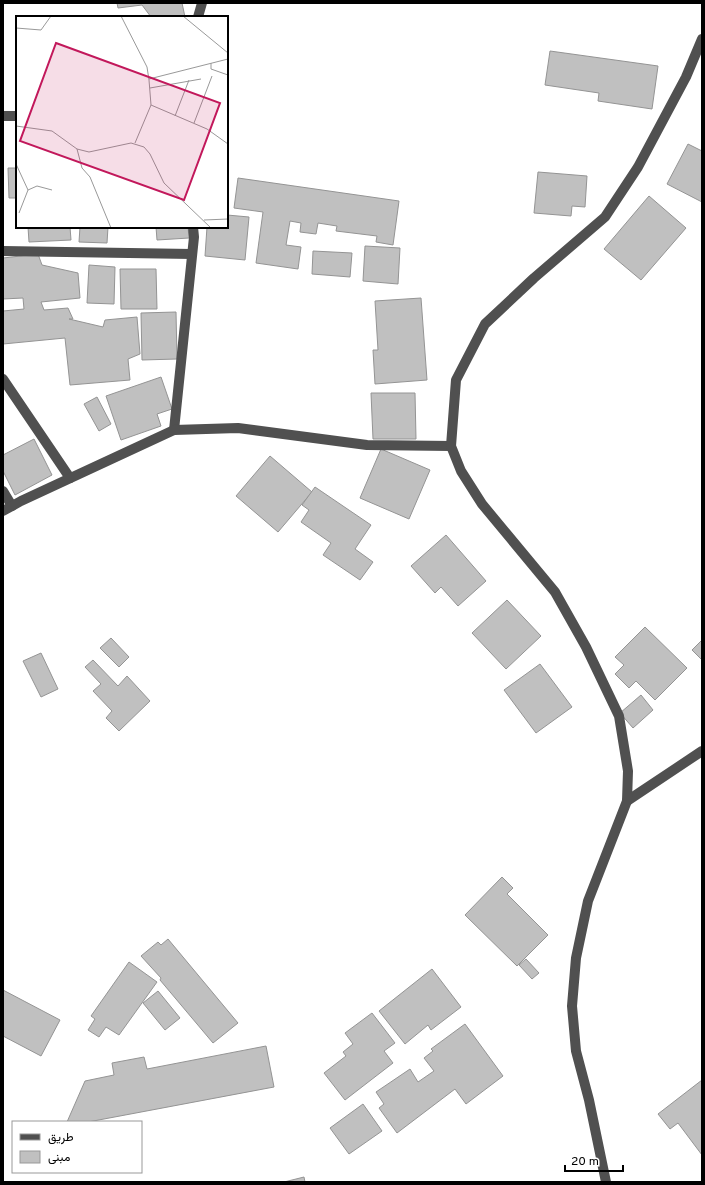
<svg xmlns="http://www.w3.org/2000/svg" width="705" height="1185" viewBox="0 0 705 1185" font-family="Overpass,Vazirmatn,sans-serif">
<rect width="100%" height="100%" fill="#fff"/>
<!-- building -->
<g fill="#c0c0c0" stroke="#949494">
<path d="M117,3H182L185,17H151L142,5L118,8Z"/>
<path d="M550,51L658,66L652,109L598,101L599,93L545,85Z"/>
<path d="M688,144L702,151V202L667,184Z"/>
<path d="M8,168H17V198H9Z"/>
<path d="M538,172L587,176L585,207L572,206L571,216L534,213Z"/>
<path d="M238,178L399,201L393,245L376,242L377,236L336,231L337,226L318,223L316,234L300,232L301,223L290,221L286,245L301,247L298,269L256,263L263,212L234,208Z"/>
<path d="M649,196L686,228L641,280L604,249Z"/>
<path d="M227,215L249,217L245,260L205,256L207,227H227Z"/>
<path d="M28,227H70L71,240L29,242Z"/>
<path d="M80,227H108L107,243L79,242Z"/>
<path d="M156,227H188L189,238L157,240Z"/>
<path d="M365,246L400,248L398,284L363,281Z"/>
<path d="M313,251L352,253L350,277L312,274Z"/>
<path d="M38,254L42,265L78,273L80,298L41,302L44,310L68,308L73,319H69L103,327L105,320L137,317L140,354L128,359L130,380L70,385L65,338L3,344V311L24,309L23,298L3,299V258Z"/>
<path d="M89,265L115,267L114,304L87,303Z"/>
<path d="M120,269H156L157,309H121Z"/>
<path d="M421,298L427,380L375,384L373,350H378L375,301Z"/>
<path d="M176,312L177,359L142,360L141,313Z"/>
<path d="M161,377L172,409L157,414L161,426L121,440L106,396Z"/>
<path d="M371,393H415L416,439H373Z"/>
<path d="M97,397L111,424L99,431L84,404Z"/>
<path d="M34,439L52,475L15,495L3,471V455Z"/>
<path d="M381,449L430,470L409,519L360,498Z"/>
<path d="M270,456L312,492L278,532L236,496Z"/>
<path d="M315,487L371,525L355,549L373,562L360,580L323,555L331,543L301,522L309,510L302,505Z"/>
<path d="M446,535L486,581L458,606L441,587L435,593L411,566Z"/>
<path d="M507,600L541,636L506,669L472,633Z"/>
<path d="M645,627L687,668L655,700L636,681L629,688L615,674L624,665L615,657Z"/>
<path d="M111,638L129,657L119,667L100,648Z"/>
<path d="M702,640V660L692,650Z"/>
<path d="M41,653L58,689L41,697L23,661Z"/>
<path d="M93,660L118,686L127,676L150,701L119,731L106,718L112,711L93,691L101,684L85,667Z"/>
<path d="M540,664L572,707L536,733L504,690Z"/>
<path d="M641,695L653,710L633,728L620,713Z"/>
<path d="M502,877L513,888L507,894L548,935L517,966L465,915Z"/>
<path d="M168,939L238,1023L213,1043L160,980L161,978L141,956L158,942L161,945Z"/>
<path d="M526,959L539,973L532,979L519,965Z"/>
<path d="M129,962L157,982L119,1035L106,1027L99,1037L88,1030L95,1019L91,1016Z"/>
<path d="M432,969L461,1007L431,1030L428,1025L405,1044L379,1011Z"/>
<path d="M3,990L60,1020L41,1056L3,1036Z"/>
<path d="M158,991L180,1018L165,1030L143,1003Z"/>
<path d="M372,1013L395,1043L384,1051L393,1063L345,1100L324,1073L346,1056L343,1052L353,1044L345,1033Z"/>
<path d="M465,1024L503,1076L466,1104L455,1089L397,1133L379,1108L384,1104L376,1092L410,1069L418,1082L434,1071L424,1058L433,1051L431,1049Z"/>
<path d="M266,1046L274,1087L88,1122H67L85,1081L114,1075L112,1063L144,1057L147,1069Z"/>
<path d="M702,1080V1155L678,1123L670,1129L658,1114Z"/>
<path d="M363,1104L382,1131L349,1154L330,1128Z"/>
<path d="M304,1177L305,1182H284Z"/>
</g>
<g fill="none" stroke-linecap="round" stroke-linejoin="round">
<!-- minor -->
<g stroke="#505050" stroke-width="10">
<path d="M198,17L202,3"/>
<path d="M3,116H17"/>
<path d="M3,251L192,254"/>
<path d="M3,379L70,478"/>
<path d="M174,430L194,237L193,227"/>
<path d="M3,491L12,506"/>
<path d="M3,511L21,501L174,430L238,428L367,445L451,446"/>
<path d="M627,801L702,751"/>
<path d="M606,1182L589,1100L576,1051L572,1006L576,958L588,901L627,801L628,771L619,716L586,647L555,592L482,504L461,471L451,446L456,380L485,324L534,278L605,217L638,167L686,77L702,39"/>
</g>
</g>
<!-- overview -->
<g transform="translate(16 16)">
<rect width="212" height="212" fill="#fff"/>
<path fill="none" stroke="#999" stroke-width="1" d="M105,0L131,51L133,64L135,89L119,127M167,0L212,37M0,12L25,14L35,0M195,47V53L212,59M133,63L212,43M134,72L185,63M135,89L191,113L212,128M159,100L173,64M178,107L196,60M0,110L36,115L61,133L73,136L115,127L128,131L134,138L148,167L195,212M61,133L66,152L74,161L95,212M0,148L12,174M3,197L12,174L21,170L36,174M188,204L212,203"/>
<path fill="#c2185b" fill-opacity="0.15" stroke="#c2185b" stroke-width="2" d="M40,27L204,87L168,184L4,125Z"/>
<rect width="212" height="212" fill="none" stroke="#000" stroke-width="2"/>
</g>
<!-- border -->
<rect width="705" height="1185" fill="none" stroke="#000000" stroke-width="8"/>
<!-- legend -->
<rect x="12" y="1121" width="130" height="52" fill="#ffffff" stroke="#999999"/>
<rect x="20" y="1134" width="20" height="6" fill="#505050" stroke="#999999"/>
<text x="48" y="1141" font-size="12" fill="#000000">طريق</text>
<rect x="20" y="1151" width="20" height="12" fill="#c0c0c0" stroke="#999999"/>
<text x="48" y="1161" font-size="12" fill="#000000">مبنى</text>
<!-- scale -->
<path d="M565 1165v6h58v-6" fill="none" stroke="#000000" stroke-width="2"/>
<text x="571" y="1165" font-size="12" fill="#000000" stroke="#ffffff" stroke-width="3" paint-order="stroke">20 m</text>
</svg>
